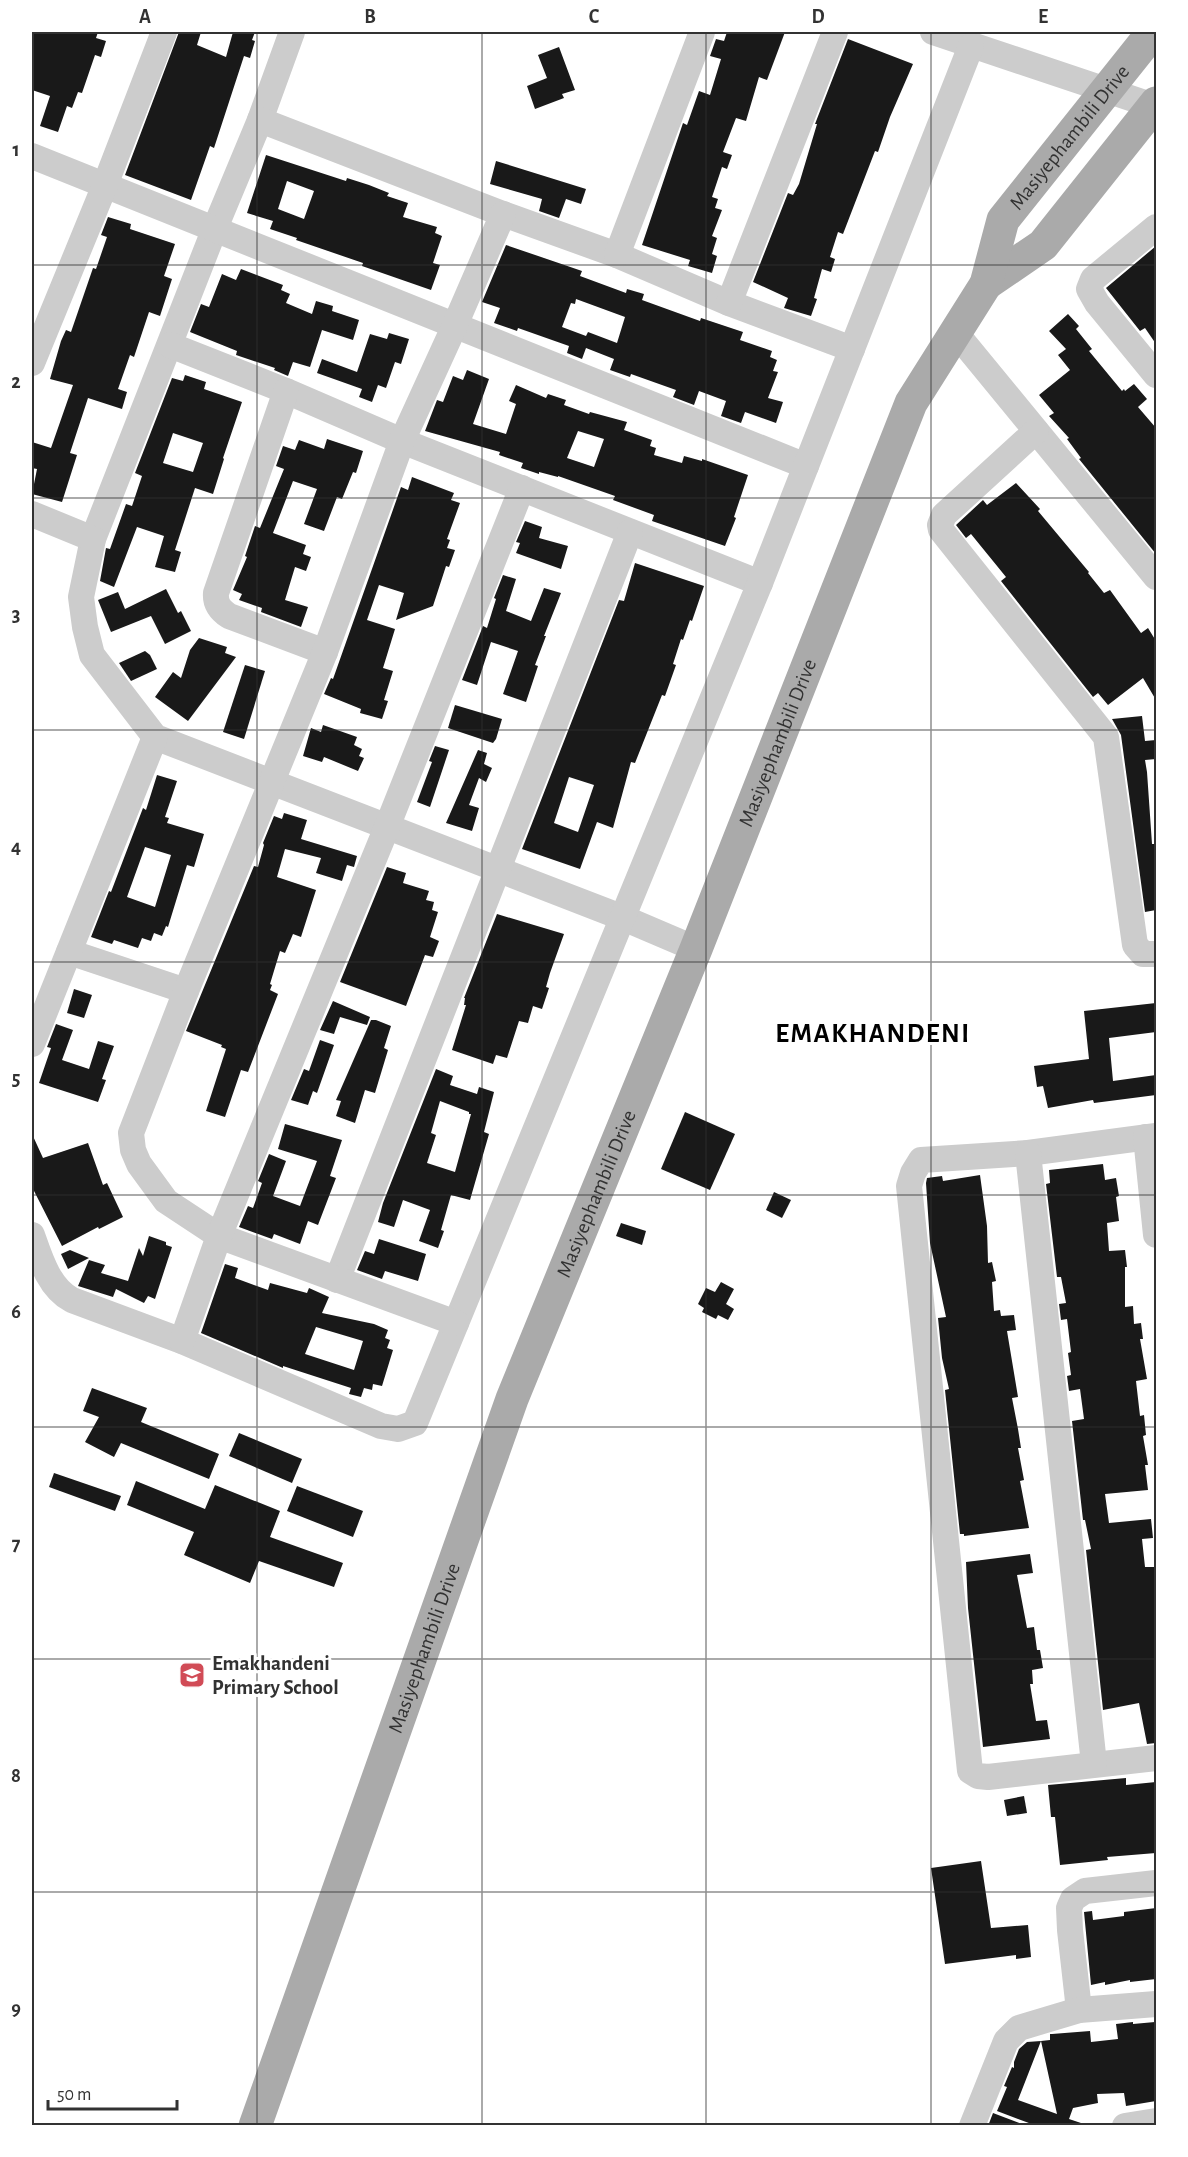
<svg xmlns="http://www.w3.org/2000/svg" width="1188" height="2157" viewBox="0 0 1188 2157" font-family="'Alegreya Sans',sans-serif">
<rect width="100%" height="100%" fill="#fff"/>
<!-- building -->
<g fill="#191919" fill-rule="evenodd">
<path d="M32,32H98L96,38L106,41L101,57L95,55L82,93L78,92L72,108L67,106L58,132L40,126L50,96L32,90Z"/>
<path d="M179,32H201L197,45L226,57L233,32H255L252,40L255,41L250,58L244,56L214,148L210,146L191,200L125,175Z"/>
<path d="M727,32H785L767,80L759,77L746,121L736,118L723,152L732,155L727,169L722,167L712,197L718,199L715,208L722,210L712,236L717,238L712,254L717,256L712,273L688,266L690,260L642,245L683,123L687,125L699,91L710,95L721,59L710,56L716,39L724,41Z"/>
<path d="M848,39L913,64L890,117L878,152L875,151L843,234L838,232L830,257L835,259L831,272L822,269L814,298L817,299L811,316L784,308L788,298L753,282L788,193L793,195L799,184L817,124H815Z"/>
<path d="M559,47L575,90L562,94L564,98L535,109L527,86L547,78L538,55Z"/>
<path d="M266,155L346,181L347,178L369,185L389,193L387,196L408,203L403,217L437,227L435,233L442,236L433,263L440,265L431,290L362,266L363,263L296,240L297,238L270,229L273,221L247,213ZM287,181L314,191L304,219L278,209Z"/>
<path d="M496,161L586,189L581,204L566,199L559,218L539,211L542,199L490,184Z"/>
<path d="M108,217L131,224L130,229L175,244L164,276L172,279L160,316L149,312L134,357L130,355L118,389L127,392L122,409L88,398L70,453L77,455L62,502L32,494L37,469L32,468V442L51,448L73,385L50,379L61,341L66,330L71,332L93,268L96,269L107,237L101,235Z"/>
<path d="M506,245L582,271L580,276L626,293L627,289L644,294L642,300L700,321L701,318L743,332L740,340L772,351L770,357L777,360L773,371L778,372L768,398L783,402L776,423L745,412L741,423L721,416L726,401L699,391L694,405L673,397L676,390L631,374L630,377L610,370L614,359L586,348L582,359L567,353L569,346L518,328L517,331L494,323L500,308L482,302ZM576,299L625,317L617,343L588,332L586,336L562,327L571,303L575,304Z"/>
<path d="M1156,246V344L1145,328L1140,331L1106,288Z"/>
<path d="M241,269L283,285L281,290L290,294L286,303L312,314L316,301L333,306L332,311L359,320L353,340L322,330L310,367L293,362L288,376L274,370L275,368L236,355L237,351L190,332L201,304L209,307L222,274L236,280Z"/>
<path d="M1068,314L1079,326L1076,329L1092,349L1089,351L1122,391L1124,389L1125,391L1134,384L1147,399L1138,407L1156,428V554L1079,459L1081,458L1067,439L1069,438L1049,416L1054,413L1039,395L1070,370L1058,355L1066,349L1049,331Z"/>
<path d="M389,333L409,339L401,364L395,362L386,388L378,385L372,402L359,397L362,389L317,373L322,359L357,372L370,334L387,339Z"/>
<path d="M467,370L489,379L473,424L506,434L516,404L509,401L516,385L546,398L548,394L566,400L564,405L589,414L590,412L627,422L624,430L652,440L650,446L656,448L654,455L682,463L684,456L702,461V459L748,475L734,517L736,518L725,546L652,521L654,515L613,500L615,496L558,476V477L539,472V474L521,468L523,463L499,455L500,452L425,431L437,400L443,402L453,376L463,380ZM578,431L604,439L594,467L567,458Z"/>
<path d="M185,375L206,382L204,389L242,402L223,458L224,459L213,494L195,488L175,550L181,552L175,572L155,567L164,536L137,527L114,587L100,581L106,548L110,549L126,504L132,506L142,476L135,473L172,378L183,381ZM173,433L203,443L193,472L163,463Z"/>
<path d="M327,439L363,451L356,473L353,472L342,499L337,497L324,531L304,524L317,489L293,481L273,533L306,545L303,554L311,557L306,571L295,567L285,600L308,607L301,627L261,612L262,608L239,600L242,594L233,590L247,557L245,556L255,526L260,528L284,469L276,466L283,446L295,450L299,440L324,449Z"/>
<path d="M412,477L454,493L451,500L460,503L447,539L450,540L447,548L455,550L449,567L446,566L433,606L396,620L404,593L379,585L367,620L395,629L383,668L393,671L384,700L388,701L382,719L360,713L361,709L324,694L331,678L333,679L401,487L408,490Z"/>
<path d="M1016,483L1040,509L1038,511L1089,572L1088,573L1104,593L1110,590L1141,633L1148,628L1156,641V700L1143,678L1108,705L1098,693L1093,697L1001,581L1006,577L971,534L966,538L956,525L983,500L987,505Z"/>
<path d="M525,521L542,527L539,538L568,546L561,569L516,553L520,543L516,542Z"/>
<path d="M635,563L704,586L692,621L690,620L683,640L681,639L673,664L676,665L665,696L662,695L635,763L631,762L613,828L597,822L580,869L522,849L619,600L624,601ZM569,777L594,785L578,832L554,823Z"/>
<path d="M503,575L516,579L506,611L531,621L544,588L561,593L544,636H546L535,665L538,666L526,702L503,694L518,651L491,642L477,685L462,680L483,626L487,628L496,599L494,598Z"/>
<path d="M166,589L178,613L181,611L191,631L165,644L151,616L111,632L98,600L118,592L125,609Z"/>
<path d="M199,638L227,647L225,653L236,657L188,721L155,697L173,672L181,678L190,650Z"/>
<path d="M145,651L150,655L157,669L131,681L119,663Z"/>
<path d="M245,665L265,671L244,739L223,732Z"/>
<path d="M455,705L502,719L496,739L493,743L448,728Z"/>
<path d="M1142,716L1145,741L1156,740V759L1145,760L1147,772L1152,844H1154L1156,861V910L1145,912L1121,735L1112,719Z"/>
<path d="M323,725L357,737L354,745L362,749L359,756L364,758L358,771L324,757L322,762L303,756L311,728L321,732Z"/>
<path d="M435,746L449,750L430,807L417,802L432,762L429,761Z"/>
<path d="M478,750L487,753L484,764L492,768L486,782L479,778L469,805L479,808L472,831L446,823Z"/>
<path d="M157,775L177,781L165,817L169,818L167,823L204,834L194,867L187,865L168,927L166,926L162,936L154,933L151,941L142,938L138,948L114,940L112,944L91,937L109,891L111,892L143,808L146,810ZM145,847L171,855L155,907L127,897Z"/>
<path d="M284,813L307,820L301,839L357,856L354,867L347,865L342,881L316,873L321,858L285,849L277,877L316,890L301,937L293,934L285,953L280,951L270,984L272,985L270,990L278,994L248,1072L241,1070L225,1117L206,1111L226,1049L221,1047L222,1045L186,1031L254,866L258,867L264,845L263,843L274,816L282,819Z"/>
<path d="M387,867L406,873L403,883L429,891L426,900L434,902L432,910L438,912L430,937L439,941L433,957L425,955L406,1006L340,982Z"/>
<path d="M497,914L564,934L550,973L546,987L549,988L542,1009L533,1006L528,1023L519,1021L507,1058L496,1055L493,1064L452,1050L466,1005H464L465,998H464Z"/>
<path d="M74,989L92,995L84,1018L67,1013Z"/>
<path d="M333,1001L370,1017L367,1025L340,1017L334,1034L320,1030Z"/>
<path d="M1156,1003V1032L1109,1038L1113,1081L1156,1075V1095L1094,1103L1093,1100L1048,1108L1043,1086L1037,1087L1034,1066L1089,1059L1084,1011Z"/>
<path d="M371,1020H376L391,1026L384,1048L388,1050L375,1093L365,1090L355,1123L336,1116L341,1101L336,1100Z"/>
<path d="M56,1024L73,1030L62,1060L89,1069L98,1041L114,1046L102,1079L106,1080L98,1102L39,1083L51,1048L47,1047Z"/>
<path d="M320,1040L334,1045L317,1093L313,1091L308,1105L291,1100L304,1069L309,1071Z"/>
<path d="M436,1069L453,1076L450,1085L477,1094L479,1087L494,1092L484,1132L489,1134L470,1200L451,1195L441,1230L444,1231L438,1248L419,1241L430,1210L403,1200L394,1227L378,1222L383,1203ZM440,1101L469,1112V1114H471L455,1172L427,1163L436,1135L431,1133Z"/>
<path d="M685,1112L735,1134L710,1190L661,1169Z"/>
<path d="M285,1124L342,1140L330,1176L336,1178L318,1225L308,1221L300,1244L274,1234L272,1239L239,1227L248,1206L253,1208L262,1183L258,1181L269,1154L286,1161L273,1196L300,1206L317,1161L278,1149Z"/>
<path d="M32,1134L43,1158L88,1143L103,1185L107,1183L123,1217L99,1229L98,1227L62,1246L32,1187Z"/>
<path d="M1103,1164L1105,1180L1116,1178L1119,1196L1116,1197L1119,1221L1107,1223L1109,1251L1125,1250L1127,1267H1125V1307L1133,1306L1134,1324L1141,1323L1143,1339H1140L1147,1379L1136,1381L1140,1416L1144,1415L1146,1435L1143,1436L1148,1465H1145L1148,1490L1105,1494L1109,1523L1151,1519L1153,1538L1142,1539L1145,1567H1154L1155,1586L1156,1743L1147,1744L1139,1703L1103,1710L1086,1550L1091,1549L1085,1520H1083L1072,1421L1084,1419L1080,1389L1069,1391L1067,1376L1071,1375L1068,1353L1071,1352L1067,1319L1061,1320L1059,1304L1066,1303L1061,1277H1057L1046,1184L1050,1183L1049,1170Z"/>
<path d="M980,1175L987,1226L988,1263L992,1262L996,1281L992,1282L994,1311L1000,1310L1001,1316L1014,1315L1016,1330L1007,1331L1018,1397L1012,1398L1018,1429L1021,1448H1018L1024,1480L1020,1481L1029,1528L964,1536V1534H960L945,1390L949,1389L942,1358L938,1318L946,1317L930,1243L926,1183L927,1178L942,1176L943,1181Z"/>
<path d="M774,1192L791,1200L782,1218L766,1210Z"/>
<path d="M621,1223L646,1231L642,1245L616,1236Z"/>
<path d="M149,1236L166,1242V1245L172,1247L155,1299L148,1296L144,1303L116,1289L113,1297L78,1286L89,1260L105,1265L101,1273L128,1281L139,1248L143,1256Z"/>
<path d="M379,1239L426,1254L418,1281L385,1271L382,1279L357,1270L365,1251L374,1254Z"/>
<path d="M70,1250L89,1258L68,1269L61,1254Z"/>
<path d="M225,1264L238,1268L235,1278L268,1290L270,1283L307,1293L309,1288L329,1297L322,1313L374,1324L388,1330L385,1338L390,1340L387,1348L393,1350L382,1386L373,1384L372,1390L364,1388L361,1397L349,1394L351,1388L283,1366V1368L201,1333ZM316,1327L363,1341L354,1370L305,1354Z"/>
<path d="M721,1282L734,1289L726,1304L734,1309L728,1320L718,1315L716,1319L702,1312L704,1308L698,1304L706,1288L715,1292Z"/>
<path d="M92,1388L147,1408L141,1422L219,1454L209,1479L121,1443L114,1457L85,1442L99,1417L83,1411Z"/>
<path d="M239,1433L302,1459L292,1483L229,1456Z"/>
<path d="M54,1473L121,1496L115,1511L49,1487Z"/>
<path d="M136,1481L205,1509L215,1485L280,1511L270,1537L343,1563L334,1587L259,1561L250,1583L184,1555L194,1532L127,1505Z"/>
<path d="M297,1486L363,1511L353,1537L287,1511Z"/>
<path d="M1030,1554L1033,1573L1017,1575L1027,1628L1034,1627L1037,1650H1040L1043,1668L1032,1670L1033,1684H1030L1036,1721L1047,1720L1050,1739L983,1747L968,1608L966,1562Z"/>
<path d="M1126,1778V1785L1156,1782V1853L1107,1857L1108,1860L1060,1865L1055,1817H1051L1048,1785Z"/>
<path d="M1024,1796L1027,1813L1007,1816L1004,1800Z"/>
<path d="M981,1861L991,1928L1028,1925L1031,1957L1016,1959V1955L945,1964L931,1868Z"/>
<path d="M1156,1908V1979L1130,1982V1980L1105,1985V1982L1091,1985L1084,1912L1092,1911L1093,1920L1124,1916V1912Z"/>
<path d="M1133,2022V2024L1155,2022L1156,2101L1126,2106L1124,2093L1097,2094L1098,2103L1073,2108L1069,2119L1084,2124L1083,2126H1037L997,2111L1007,2087L1004,2086L1012,2067L1014,2068V2062L1019,2049L1027,2042L1041,2041L1018,2100L1057,2114L1041,2041L1050,2040V2034H1052L1090,2031L1091,2042L1118,2039L1116,2024Z"/>
<path d="M993,2113L1022,2124L1021,2126H988Z"/>
</g>
<g fill="none" stroke-linecap="round" stroke-linejoin="round">
<!-- minor -->
<g stroke="#ccc" stroke-width="26">
<path d="M292,32L260,120L215,228L93,539L81,597L85,627L92,655L155,737L621,917L696,949"/>
<path d="M933,32L1154,106"/>
<path d="M260,120L503,214L617,255L729,303L852,349"/>
<path d="M32,156L806,466"/>
<path d="M1156,227L1093,279L1089,289L1097,303L1156,375"/>
<path d="M617,255L702,32"/>
<path d="M729,303L835,32"/>
<path d="M955,332L1156,577"/>
<path d="M170,345L286,391L402,441L760,583"/>
<path d="M32,363L105,185L164,32"/>
<path d="M286,391L216,593C215,604 220,610 229,616L325,652"/>
<path d="M1036,431L944,515L940,525L941,530L1106,737L1135,945L1143,954H1156"/>
<path d="M32,514L93,539"/>
<path d="M69,952L186,991"/>
<path d="M32,1044L155,737"/>
<path d="M1156,1136L1028,1153L921,1160L913,1173L909,1186L970,1771L978,1776L988,1777L1156,1758"/>
<path d="M1146,1137L1156,1235"/>
<path d="M1028,1153L1094,1764"/>
<path d="M32,1235C40,1258 49,1288 72,1300L182,1341L381,1426L398,1429L415,1423L760,583L971,46"/>
<path d="M337,1280L630,532"/>
<path d="M456,1323L219,1236L166,1201L139,1164L133,1150L131,1133L186,991L325,652L402,441L455,325L503,214"/>
<path d="M182,1341L219,1236L387,827L522,488"/>
<path d="M1079,2010L1070,1930L1069,1908L1073,1899L1085,1891L1156,1883"/>
<path d="M972,2126L1006,2041L1019,2028L1079,2010L1156,2004"/>
<path d="M1125,2126L1156,2121"/>
</g>
<!-- major -->
<g stroke="#aaa" stroke-width="33">
<path d="M986,284L1043,245L1156,103"/>
<path id="s1" d="M255,2126L512,1399L696,949L911,403L986,284L1003,220L1153,32"/>
</g>
</g>
<!-- grid -->
<path fill="none" stroke="#323232" stroke-width="1.5" stroke-opacity="0.55" d="M257,32V2126M482,32V2126M706,32V2126M931,32V2126M32,265H1156M32,498H1156M32,730H1156M32,962H1156M32,1195H1156M32,1427H1156M32,1659H1156M32,1892H1156"/>
<!-- icons -->
<defs>
<g id="school-square" transform="scale(1.35)"><rect x="-9" y="-9" width="18" height="18" rx="4" fill="#d14b56" stroke="#fff"/><path d="M0-5L7-2L0 1L-7-2ZM-4 1L0 2.5L4 1V4Q0 6-4 4Z" fill="#fff"/></g>
</defs>
<g fill-rule="evenodd">
<use href="#school-square" x="192" y="1675"/>
</g>
<g text-anchor="middle" dominant-baseline="central" stroke-width="6" stroke-linejoin="round" paint-order="stroke">
<!-- street labels -->
<g font-size="21" fill="#323232" stroke="#fff">
<text stroke="none"><textPath href="#s1" startOffset="2157">Masiyephambili Drive</textPath></text>
<text stroke="none"><textPath href="#s1" startOffset="1479">Masiyephambili Drive</textPath></text>
<text stroke="none"><textPath href="#s1" startOffset="993">Masiyephambili Drive</textPath></text>
<text stroke="none"><textPath href="#s1" startOffset="507">Masiyephambili Drive</textPath></text>
</g>
<!-- poi labels -->
<g font-size="21" font-weight="bold" fill="#323232" stroke="#fff" text-anchor="start">
<text x="212" y="1663">Emakhandeni<tspan x="212" dy="24">Primary School</tspan></text>
</g>
<!-- district labels -->
<g font-size="27" font-weight="bold" letter-spacing="1.5" fill="#000" stroke="#fff">
<text x="873" y="1033">EMAKHANDENI</text>
</g>
</g>
<!-- border -->
<rect width="1188" height="2157" fill="none" stroke="#ffffff" stroke-width="66"/>
<!-- scale -->
<path d="M48 2100v9h129v-9" fill="none" stroke="#323232" stroke-width="3"/>
<text x="57" y="2100" font-size="18" fill="#323232" stroke="#ffffff" stroke-width="4.5" paint-order="stroke">50 m</text>
<rect x="33" y="33" width="1122" height="2091" fill="none" stroke="#323232" stroke-width="2"/>
<g font-size="20" text-anchor="middle" font-weight="bold" fill="#323232">
<text x="145" y="23">A</text>
<text x="370" y="23">B</text>
<text x="594" y="23">C</text>
<text x="818" y="23">D</text>
<text x="1043" y="23">E</text>
<text x="16" y="156">1</text>
<text x="16" y="388">2</text>
<text x="16" y="621">3</text>
<text x="16" y="853">4</text>
<text x="16" y="1085">5</text>
<text x="16" y="1318">6</text>
<text x="16" y="1550">7</text>
<text x="16" y="1782">8</text>
<text x="16" y="2015">9</text>
</g>
</svg>
